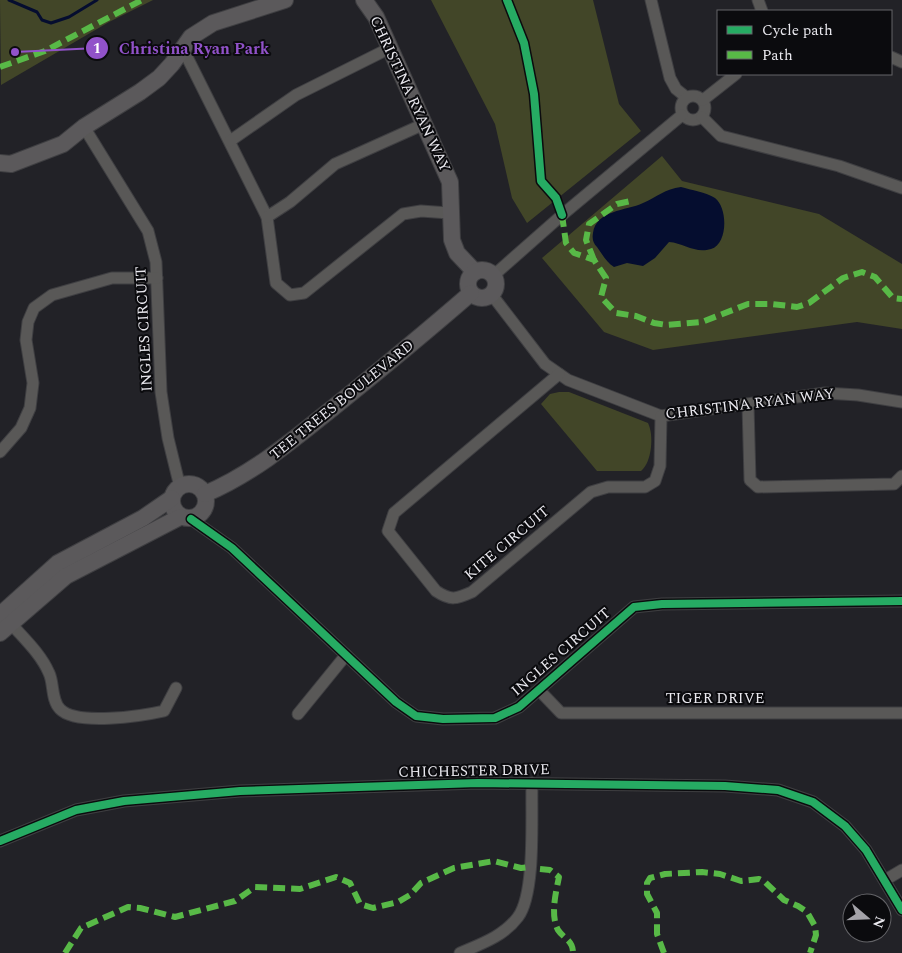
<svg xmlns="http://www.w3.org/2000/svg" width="902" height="953" viewBox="0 0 902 953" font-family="Spectral,serif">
<rect width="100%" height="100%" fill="#222227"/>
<!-- green -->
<g fill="#424628">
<path d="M0,0H153L109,22L1,85Z"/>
<path d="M431,0H593L619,104L641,131L527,223L512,198L495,124Z"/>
<path d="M662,156L682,181L819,214L902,264V329L857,322L653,350L604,332L542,258Z"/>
<path d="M559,392H569L648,423C654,435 652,462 641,471H597L541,404L550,394Z"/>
</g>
<!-- water -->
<path fill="#050d2f" d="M681,187C691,190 706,192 715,198C728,208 728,244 711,249C695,254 684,243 669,242L655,258L643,266L627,263L614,267C606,262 603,255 597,247C593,243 592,239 593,233C596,210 626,211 643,203C657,197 665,189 681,187Z"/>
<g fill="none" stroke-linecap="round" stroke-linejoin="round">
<!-- stream -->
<path stroke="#050d2f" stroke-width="3" d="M9,0L37,12L42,20L51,23L69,17L97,0"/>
<!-- street casing -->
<g stroke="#3f3f42" stroke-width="13">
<g id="street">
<path d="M651,0L670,78L676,89L686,97"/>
<path d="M758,0L762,11"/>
<path d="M183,49L267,217L276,283L290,295L304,293L403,214L421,211L449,213"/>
<path d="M891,57L902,62"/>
<circle cx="693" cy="108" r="12"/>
<path d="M703,100L736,74"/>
<path d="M702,117L721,136L839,166L902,188"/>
<path d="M84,127L148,231L156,262L161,392L168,438L180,487"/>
<path d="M230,141L296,95L390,48"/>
<path d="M267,217L290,202L335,164L424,124"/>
<path d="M494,275L562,215L682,115"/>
<path d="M492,295L545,364L568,380L661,416L825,393L858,395L902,402"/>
<path d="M559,374L394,513L388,531L436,591C451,601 456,599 472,592L591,492L608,487H645L655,481L660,466L661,416"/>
<path d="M748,405L750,480L758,487L894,484L902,476"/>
<path d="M0,452L21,428L30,408L33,383L26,340L28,322L34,308L52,295L112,278H157"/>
<path d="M191,519L232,548L396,702L416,716L443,719L495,718L519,707L634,607L662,604L902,601"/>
<path d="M7,619C21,636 40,652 49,673C54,683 51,700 60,709C76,726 142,716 164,711L176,688"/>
<path d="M539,690L561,713H902"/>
<path d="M298,714L346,655"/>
<path d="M0,841L76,810L124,801L240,791L478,783L725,786L778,790L813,802L845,826L866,850L902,910"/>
<path d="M885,880L902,870"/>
<path d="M460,953C481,944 504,936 518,917C536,893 531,815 532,783"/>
</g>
</g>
<!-- secondary casing -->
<g stroke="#3f3f42" stroke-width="18">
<g id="secondary">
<path d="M364,0L376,17L450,182L452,240L457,253L475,272"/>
<path d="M0,163L11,164L63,144L84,127L140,92L159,78L172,64L191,37L213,23L285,0"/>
<circle cx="482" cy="284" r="14"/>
<circle cx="189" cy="501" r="17"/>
<path d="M205,494C254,473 293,440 334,407C380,370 426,332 471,293"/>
<path d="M0,615L58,563L143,518L172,498"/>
<path d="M0,633L66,576L180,517"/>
</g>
</g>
<!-- street -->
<use href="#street" stroke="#595857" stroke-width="11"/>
<!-- secondary -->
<use href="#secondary" stroke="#5b595b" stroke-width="16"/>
<!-- quiet -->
<g stroke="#58b947" stroke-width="6" stroke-dasharray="12 6" stroke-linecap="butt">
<path d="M0,67L45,51L142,0"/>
<path d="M562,215L566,243L574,253L594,260L606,278L601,297L616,313L636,316L654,323L667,325L702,322L748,304H772L797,307L809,303L843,278L862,272L875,277L893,298L902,299"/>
<path d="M594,260L586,240L589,224L617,204L631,201"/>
<path d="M540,869L550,870L559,877C556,892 550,915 558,930C564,939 573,940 573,953"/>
<path d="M65,953L81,928L128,907L140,908L175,917L235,901L255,887L300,889L336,877L350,883L360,904L373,908L398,902L410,895L421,883L454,868L494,861L521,868L530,867"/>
<path d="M664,953L657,934V913L647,894V883L650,878L665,874L702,872L720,874L741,881L759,879L765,882L784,900L798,906L807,912L815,926L816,935L810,953"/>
</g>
<!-- cycleway casing -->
<g stroke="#0b0b0e" stroke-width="11">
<g id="cycleway">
<path d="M507,0L524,43L534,94L541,181L556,198L562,215"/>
<path d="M191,519L232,548L396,702L416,716L443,719L495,718L519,707L634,607L662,604L902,601"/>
<path d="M0,841L76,810L124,801L240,791L478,783L725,786L778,790L813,802L845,826L866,850L902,910"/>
</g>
</g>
<!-- cycleway -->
<use href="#cycleway" stroke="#26ab63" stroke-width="8"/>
</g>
<g text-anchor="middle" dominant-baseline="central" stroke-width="4" stroke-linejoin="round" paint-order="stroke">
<!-- street labels -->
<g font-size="15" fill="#eae9ef" stroke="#0b0b0e">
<text transform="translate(410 94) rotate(65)">CHRISTINA RYAN WAY</text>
<text transform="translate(144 329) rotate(-93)">INGLES CIRCUIT</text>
<text transform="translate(342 400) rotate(-39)">TEE TREES BOULEVARD</text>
<text transform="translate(750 404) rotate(-7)">CHRISTINA RYAN WAY</text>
<text transform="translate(507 543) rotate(-40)">KITE CIRCUIT</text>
<text transform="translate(561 652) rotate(-41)">INGLES CIRCUIT</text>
<text x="715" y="698">TIGER DRIVE</text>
<text transform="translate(474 771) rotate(-1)">CHICHESTER DRIVE</text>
</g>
</g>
<!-- callouts -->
<path fill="none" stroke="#9152c9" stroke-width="2" d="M15 52L97 48"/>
<g fill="#9152c9" stroke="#0b0b0e" stroke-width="2">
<circle cx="15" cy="52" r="5"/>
<circle cx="97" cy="48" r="12"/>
</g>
<g font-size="15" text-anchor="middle" font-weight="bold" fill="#fff">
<text x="97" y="53">1</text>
</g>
<g font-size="16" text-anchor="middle" font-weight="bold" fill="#9152c9" stroke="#0b0b0e" stroke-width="4" stroke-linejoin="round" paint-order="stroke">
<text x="194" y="54">Christina Ryan Park</text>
</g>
<!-- legend -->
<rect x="717" y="10" width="175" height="65" fill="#0b0b0e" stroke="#646468"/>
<rect x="727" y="26" width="25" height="8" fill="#26ab63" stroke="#646468"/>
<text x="762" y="35" font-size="15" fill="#eae9ef">Cycle path</text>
<rect x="727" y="51" width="25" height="8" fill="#58b947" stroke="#646468"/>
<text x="762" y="60" font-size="15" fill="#eae9ef">Path</text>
<!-- north arrow -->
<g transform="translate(867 918) rotate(109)"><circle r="24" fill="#0b0b0e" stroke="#646468"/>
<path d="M0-4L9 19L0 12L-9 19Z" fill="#a4a3a9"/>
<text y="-8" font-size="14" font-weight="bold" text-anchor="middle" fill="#eae9ef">N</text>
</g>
</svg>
